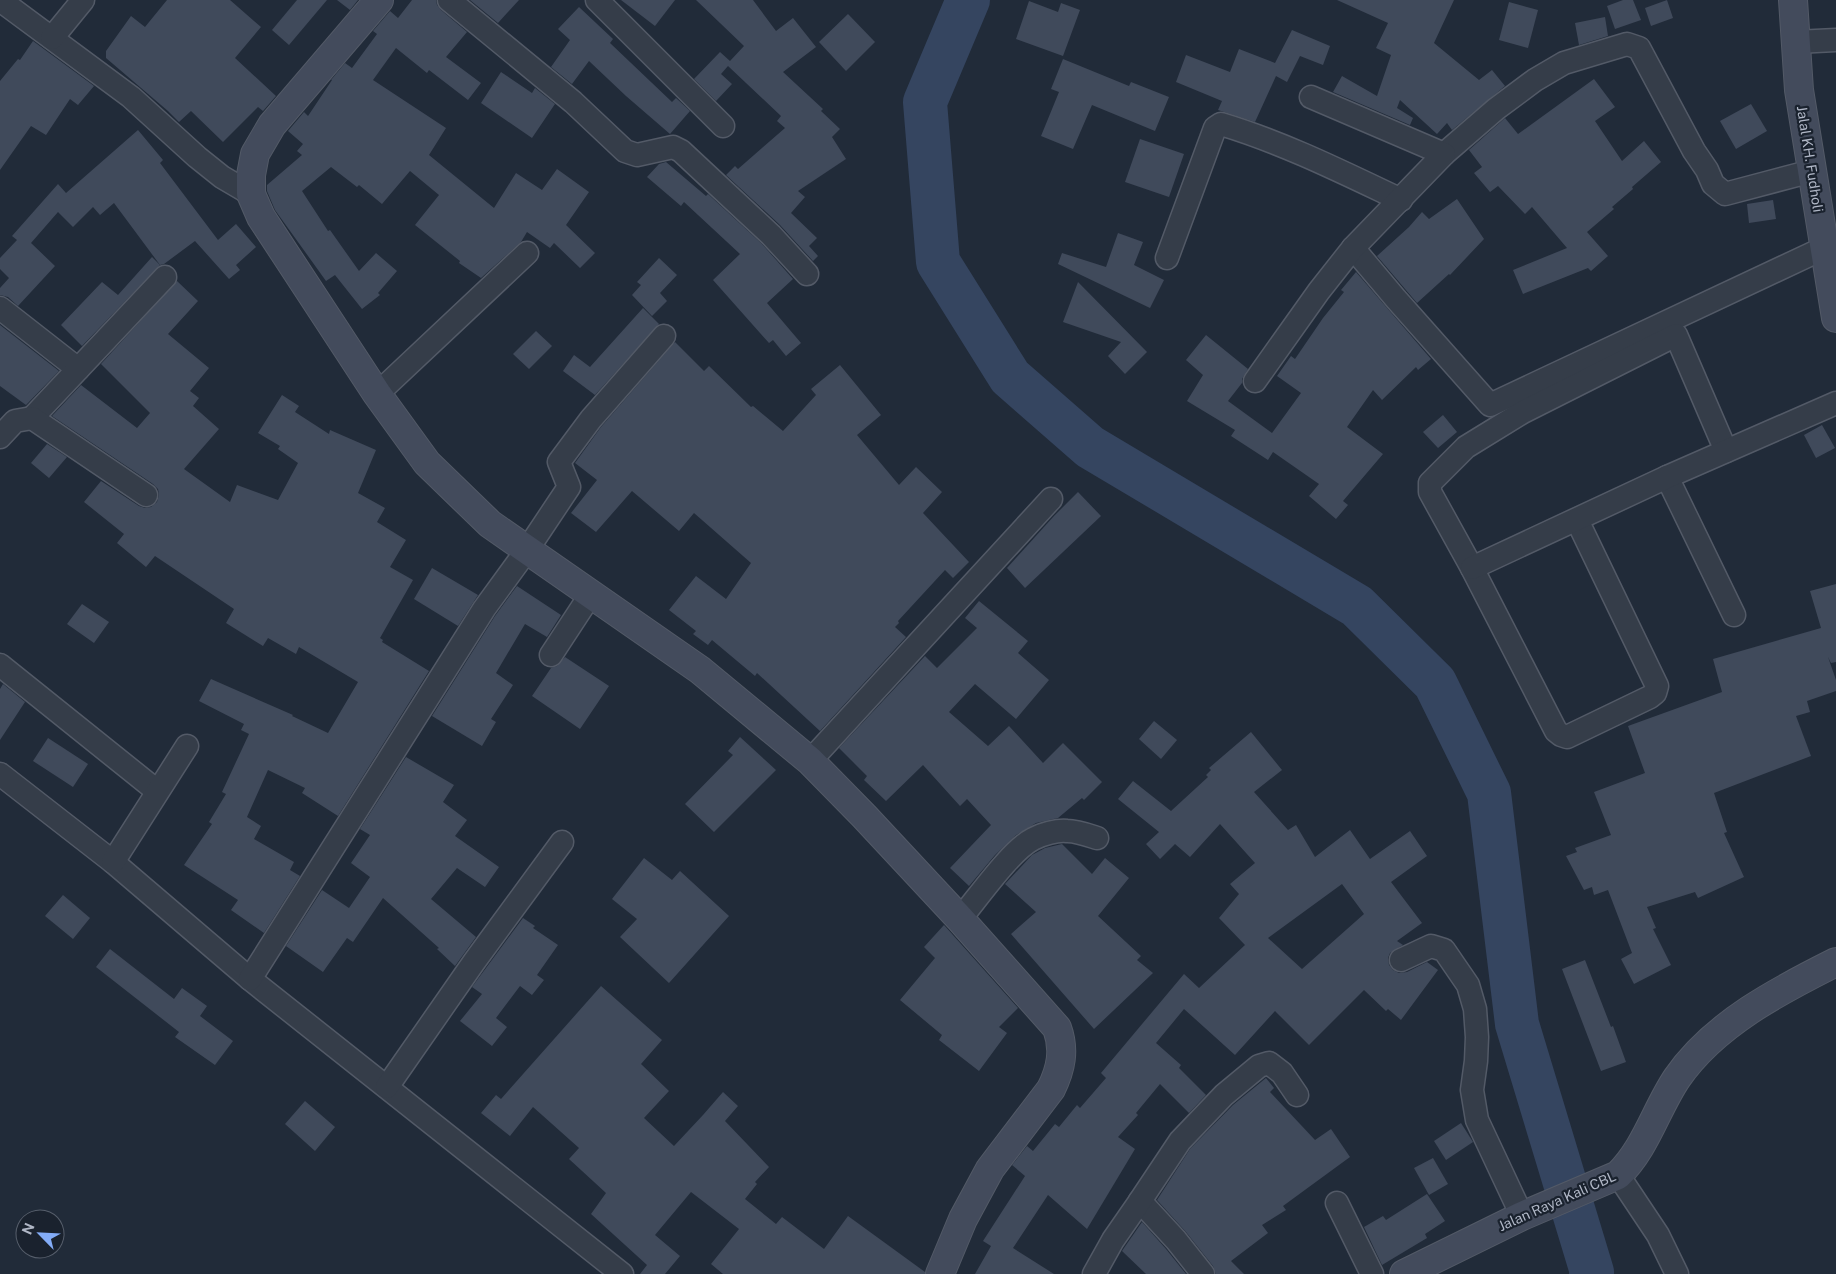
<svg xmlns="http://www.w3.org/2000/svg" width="1836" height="1274" viewBox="0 0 1836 1274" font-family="'Public Sans',sans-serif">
<rect width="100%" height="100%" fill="#212b39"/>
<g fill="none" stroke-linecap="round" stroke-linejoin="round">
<!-- river -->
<path stroke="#354560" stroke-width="44" d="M968,0L925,102L938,262L1010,377L1090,447L1357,606L1435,683L1489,793L1517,1024L1592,1272L1591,1274"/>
</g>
<!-- building -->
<g fill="#404a5b" fill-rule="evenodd">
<path d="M167,0H230L261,27L235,58L276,96L263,111L258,107L223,142L191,111L179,122L168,111L106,58V51L131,16L145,27Z"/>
<path d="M297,0H327L289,45L272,30Z"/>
<path d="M337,0H358L350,10Z"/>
<path d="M412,0H436L437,5L441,10L467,32L446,57L481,83L468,100L429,70L427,73L396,48L373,80L446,128L429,155L494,208L516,173L542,190L557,169L589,192L566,225L595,253L580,268L554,243L550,248L527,232L521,242L481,278L459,263L460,261L415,225L439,195L410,171L382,204L359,185L357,187L331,167L302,191L328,231L330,230L359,271L376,253L397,271L378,293L380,295L362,309L335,275L326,281L275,210L267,191V185L302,155L297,151L303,144L288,131L304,112L308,116L332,80H331L345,63L352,68L377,34L373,31L390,11L398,18Z"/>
<path d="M470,0H519L498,23Z"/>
<path d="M621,0H675L655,26Z"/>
<path d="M696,0H753L776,31L793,18L816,47L783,72L823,109L821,111L840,129L832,137L846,159L798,191L805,197L791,213L817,238L809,246L818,256L813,261L780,225L726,175L735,166L738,169L785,128L777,121L781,116L728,66L721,74L732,84L716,101L694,79L720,52L730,61L744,46Z"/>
<path d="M1337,0H1454L1434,43L1479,80L1492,70L1505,86L1452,130L1447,123L1437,134L1400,100L1397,108L1413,118L1410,125L1333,92L1342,76L1377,96L1391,55L1376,48L1388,23Z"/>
<path d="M1623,0H1633L1641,20L1615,29L1607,6Z"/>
<path d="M1667,0L1673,18L1651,26L1645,8Z"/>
<path d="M1029,1L1058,12L1061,3L1080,10L1063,56L1016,39Z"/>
<path d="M1509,2L1538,10L1528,48L1499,40Z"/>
<path d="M579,7L613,39L610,43L672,102L676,98L690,111L670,134L626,96L589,61L572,84L551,67L570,40L558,29Z"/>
<path d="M848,14L875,42L846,71L819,42Z"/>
<path d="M1605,17L1608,36L1579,45L1575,23Z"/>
<path d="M1292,30L1330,46L1323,65L1300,56L1287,82L1276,76L1255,122L1218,110L1222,101L1176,82L1186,55L1230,72L1239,49L1275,63Z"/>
<path d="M33,41L94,86L78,105L70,99L46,135L31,126L0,170V81L18,59L20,60Z"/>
<path d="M1063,59L1129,86L1131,82L1169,97L1155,131L1092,105L1073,149L1041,136L1059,92L1051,89Z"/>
<path d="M501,72L532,93L535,88L555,104L532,138L481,103Z"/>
<path d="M1594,79L1615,107L1595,121L1622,161L1644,141L1661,162L1632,187L1633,189L1612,207L1614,209L1587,232L1608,256L1591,271L1588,268L1523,294L1513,270L1567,248L1532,207L1525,214L1498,186L1490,192L1474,173L1482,167L1469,150L1505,118L1518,134Z"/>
<path d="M1751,104L1767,131L1736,149L1720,121Z"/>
<path d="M138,130L163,160L160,163L218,240L236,224L256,247L236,265L240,270L229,279L195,241L164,264L160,265L114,203L100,215L93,207L73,227L58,212L31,243L55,266L18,306L8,297L0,295V288L9,278L0,269V258L17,240L12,236L58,184L66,193Z"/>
<path d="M1140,139L1184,154L1169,197L1125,182Z"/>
<path d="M666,162L706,196L708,194L762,244L793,279L767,303L801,343L786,356L773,340L769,343L713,280L740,254L684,202L681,206L647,177L659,164Z"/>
<path d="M1457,199L1484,239L1450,275L1449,274L1417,303L1377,256L1409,227L1422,212L1429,219Z"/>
<path d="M1773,200L1776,219L1749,223L1747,204Z"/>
<path d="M1118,233L1143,242L1134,265L1164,280L1150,308L1058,264L1062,253L1106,267Z"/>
<path d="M152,257L160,265L82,346L61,325L102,282L118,295Z"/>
<path d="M659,258L677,275L660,293L667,301L652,316L632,295L641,285L637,282Z"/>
<path d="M1356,272L1431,359L1418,370L1416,367L1382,400L1373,390L1347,427L1383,454L1343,501L1348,505L1336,519L1309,496L1319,484L1273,452L1268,460L1231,436L1235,430L1187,401L1203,375L1186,360L1206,335L1248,369L1242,379V383L1228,401L1272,433L1301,393L1277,376L1291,356L1295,359L1323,318L1344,292L1341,290Z"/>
<path d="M177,281L198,301L168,334L209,368L190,391L199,398L193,406L219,429L184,469L230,502L237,485L278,500L298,463L278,449L280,446L258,433L282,395L299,406L295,412L329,434L330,430L376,450L358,493L385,508L377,522L406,540L390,567L413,580L380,638L383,640L382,642L429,671L338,816L302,793L305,788L268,770L247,817L261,826L254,839L294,862L290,870L300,876L264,933L231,910L238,900L184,865L212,824L209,822L226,794L222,792L249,734L241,730L244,724L199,701L211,679L293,715L292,716L328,733L358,682L299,647L296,654L268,638L263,646L226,623L234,609L155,556L146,567L117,543L124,534L84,502L101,481L139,506L145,508L151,507L157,502L159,495L158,489L153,484L52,416L81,385L137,428L150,413L101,364Z"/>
<path d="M1078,282L1147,352L1125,374L1108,356L1121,342L1063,322Z"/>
<path d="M643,308L659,324L595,395L563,371L574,355L590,367Z"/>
<path d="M0,325L59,371L26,405L0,386Z"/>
<path d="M536,331L552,346L529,369L513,354Z"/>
<path d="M675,342L704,371L709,366L751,407L753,406L783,431L816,395L811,389L840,365L881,415L857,435L899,485L916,467L942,492L923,513L969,562L953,578L945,570L898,621L899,623L895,627L906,637L820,731L757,673L755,676L712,640L708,645L693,634L696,631L669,610L696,576L726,599L751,563L694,513L679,531L632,491L596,532L571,513L597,480L575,463L601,427Z"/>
<path d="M1443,415L1457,432L1438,448L1423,432Z"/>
<path d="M1822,425L1835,448L1816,458L1804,435Z"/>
<path d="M47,444L67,457L49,478L31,463Z"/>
<path d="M1078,492L1101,516L1025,588L1007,568L1054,516Z"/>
<path d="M432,568L478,595L458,626L414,599Z"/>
<path d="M1836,584V662L1831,663L1828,657L1836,680V691L1807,701L1810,712L1796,716L1811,756L1714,793L1727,832L1724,833L1744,877L1698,898L1695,892L1647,907L1656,928L1653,929L1671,965L1634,984L1621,959L1632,953L1608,890L1594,895L1592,887L1584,890L1566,856L1577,852L1575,848L1611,835L1594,792L1645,773L1628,726L1722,692L1713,659L1821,628L1810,591Z"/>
<path d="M517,586L561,615L547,637L525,624L496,673L513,685L491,719L496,722L482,746L432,716L495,616Z"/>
<path d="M979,601L1028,641L1018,653L1049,680L1016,719L975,684L949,712L988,746L1009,726L1043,763L1063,743L1102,782L1084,800L1082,798L1058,818L1036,823L1016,835L995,855L969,886L950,868L991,825L967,799L960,806L923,765L886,801L864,780L867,776L839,748L925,656L937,668L977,628L965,618Z"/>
<path d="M82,604L109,622L94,643L67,624Z"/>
<path d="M565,657L609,686L580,729L532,696L551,668L557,666Z"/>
<path d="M3,684L25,702L0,740V689Z"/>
<path d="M1154,721L1177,740L1161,759L1139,739Z"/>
<path d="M1251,732L1282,770L1254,792L1288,830L1296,825L1315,857L1350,830L1370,859L1410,831L1427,856L1391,882L1422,923L1397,941L1403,945L1390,953L1388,958L1389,965L1393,970L1399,973L1407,972L1427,962L1438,970L1401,1020L1388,1009L1386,1011L1364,990L1309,1045L1275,1011L1235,1055L1184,1009L1156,1043L1181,1065L1179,1068L1206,1095L1189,1113L1160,1084L1136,1113L1138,1115L1118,1137L1135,1149L1087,1229L1048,1195L1013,1248L1054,1274H975L991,1246L983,1241L1025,1176L1012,1165L1027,1146L1033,1151L1055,1124L1059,1127L1077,1105L1080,1108L1106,1078L1101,1073L1184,974L1199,988L1245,945L1219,918L1239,894L1230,884L1255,863L1220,824L1190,857L1175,844L1160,859L1146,844L1159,832L1118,799L1133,781L1171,811L1208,777L1206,775L1211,770L1209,768ZM1342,884L1364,914L1302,969L1268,938Z"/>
<path d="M740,737L776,770L714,832L685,804L733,755L728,751Z"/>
<path d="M48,738L88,764L73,787L33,761Z"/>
<path d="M406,757L454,785L443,802L467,820L455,836L499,867L485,887L457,868L431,899L476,937L455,966L437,949L439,948L383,898L353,942L347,938L323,972L286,946L322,890L349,908L370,877L351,863L370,835L360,829Z"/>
<path d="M1062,844L1092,874L1105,858L1129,878L1098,916L1141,956L1137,960L1153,973L1094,1029L1011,934L1036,912L1005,884L1032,855L1045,848Z"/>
<path d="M644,858L672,880L680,871L729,916L669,983L620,937L637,919L612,899Z"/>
<path d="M63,895L90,918L73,939L45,916Z"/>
<path d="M523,918L535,926L533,928L558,945L537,975L544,980L532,995L520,986L496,1018L507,1027L492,1046L460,1021L482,994L472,987Z"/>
<path d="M944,925L1018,1008L999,1027L1007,1033L979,1071L939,1040L942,1035L900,1000L935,958L924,947Z"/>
<path d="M110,949L174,999L182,988L207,1006L200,1016L233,1041L215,1065L175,1037L179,1032L96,967Z"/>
<path d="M1585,960L1611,1027L1613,1026L1626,1062L1601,1071L1562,969Z"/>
<path d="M601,986L662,1040L641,1064L669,1091L644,1118L674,1146L703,1115L723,1092L738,1106L725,1121L769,1167L755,1182L757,1184L745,1199L776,1224L782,1217L824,1249L848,1216L925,1272V1274H723L711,1264L739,1229L691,1192L655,1235L680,1256L665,1274H640L647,1265L591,1214L606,1193L569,1159L579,1148L533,1107L510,1136L481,1113L496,1095L501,1099Z"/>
<path d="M1266,1078L1274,1088L1270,1092L1315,1140L1331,1129L1350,1157L1283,1206L1286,1210L1262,1225L1268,1233L1231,1261L1244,1274H1216L1213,1266L1186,1232L1157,1200L1190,1149L1233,1105Z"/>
<path d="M305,1101L335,1127L315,1151L285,1124Z"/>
<path d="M1461,1123L1473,1142L1446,1160L1434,1141Z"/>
<path d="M1433,1158L1448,1184L1429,1195L1414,1168Z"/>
<path d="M1427,1194L1445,1221L1425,1234L1427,1238L1382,1265L1364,1227L1383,1216L1386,1220Z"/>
<path d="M1142,1222L1166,1249L1186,1274H1146L1122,1251Z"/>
</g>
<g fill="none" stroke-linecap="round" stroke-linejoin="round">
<!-- street casing -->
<g stroke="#535a67" stroke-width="25">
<g id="street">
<path d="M0,0L131,97L197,157L222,177L251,194"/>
<path d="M449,0L573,102L625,151L637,155L673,147L681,151L771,235L807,274"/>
<path d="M597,0L723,126"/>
<path d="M52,38L83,0"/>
<path d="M1796,42L1836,40"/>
<path d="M1444,154L1496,109L1535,80L1564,63L1627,44L1639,48L1694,151L1707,170L1713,184L1725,194L1812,171"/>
<path d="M1353,248L1396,299L1490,405L1824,248"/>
<path d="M1167,258L1215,128L1221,124C1284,143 1342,172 1401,200"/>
<path d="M0,308L78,369"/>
<path d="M1255,381L1319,291L1353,248L1444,154L1311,97"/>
<path d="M377,394L527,253"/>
<path d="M32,418L165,277"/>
<path d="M0,437L15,421L32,418L146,495"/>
<path d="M1667,477L1734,615"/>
<path d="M1577,520L1657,686L1655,693L1650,697L1567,737L1561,735L1556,731L1472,568L1430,492V483L1466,447L1523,412L1676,335L1726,451"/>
<path d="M1472,568L1667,477L1836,403"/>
<path d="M551,655L591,594"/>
<path d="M0,665L157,791"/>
<path d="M810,761L1051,499"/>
<path d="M0,774L113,862L250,979L622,1274"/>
<path d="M113,862L187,746"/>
<path d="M960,919C977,899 1011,850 1033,839C1042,834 1057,830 1067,831C1077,831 1088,835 1097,838"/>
<path d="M1401,960L1431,946L1444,950L1468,985L1475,1009L1477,1037L1476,1061L1472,1090L1477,1120L1522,1216"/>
<path d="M250,979L484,609L527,550L569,487L559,462L591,419L664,336"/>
<path d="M387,1087L474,962L562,842"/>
<path d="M1618,1175L1658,1235L1677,1274"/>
<path d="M1140,1201L1176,1240L1203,1274"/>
<path d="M1337,1203L1372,1274"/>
<path d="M1094,1274L1113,1240L1138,1204L1180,1141L1224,1095L1259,1066L1269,1063L1282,1073L1297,1095"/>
</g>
</g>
<!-- secondary casing -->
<g stroke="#535a67" stroke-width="30">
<g id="secondary">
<path d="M379,0L272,125L255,154L251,175V194L261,217L377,394L427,463L490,524L700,670L810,761L864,816L960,919L1057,1028C1065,1050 1061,1069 1051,1089L990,1169L963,1219L940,1274"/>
<path d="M1793,0L1799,90L1836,318"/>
<path d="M1404,1274L1522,1216L1618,1175C1646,1148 1656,1109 1677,1078C1714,1024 1780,990 1836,962"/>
</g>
</g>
<!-- street -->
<use href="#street" stroke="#353d49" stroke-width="22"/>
<!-- secondary -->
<use href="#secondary" stroke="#434b5c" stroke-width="28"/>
</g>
<g text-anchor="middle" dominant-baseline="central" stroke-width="4.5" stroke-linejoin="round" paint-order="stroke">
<!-- street labels -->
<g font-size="14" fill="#b0b7c6" stroke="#1a222e">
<text transform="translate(1810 159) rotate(81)">Jalal KH. Fudholi</text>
<text transform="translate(1557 1201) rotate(-24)">Jalan Raya Kali CBL</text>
</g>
</g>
<!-- north arrow -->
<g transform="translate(40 1234) rotate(294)"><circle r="24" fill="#1a222e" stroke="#565e6b"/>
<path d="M0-4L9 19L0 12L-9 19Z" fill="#83acf7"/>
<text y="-8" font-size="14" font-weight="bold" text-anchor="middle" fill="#b0b7c6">N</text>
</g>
</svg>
